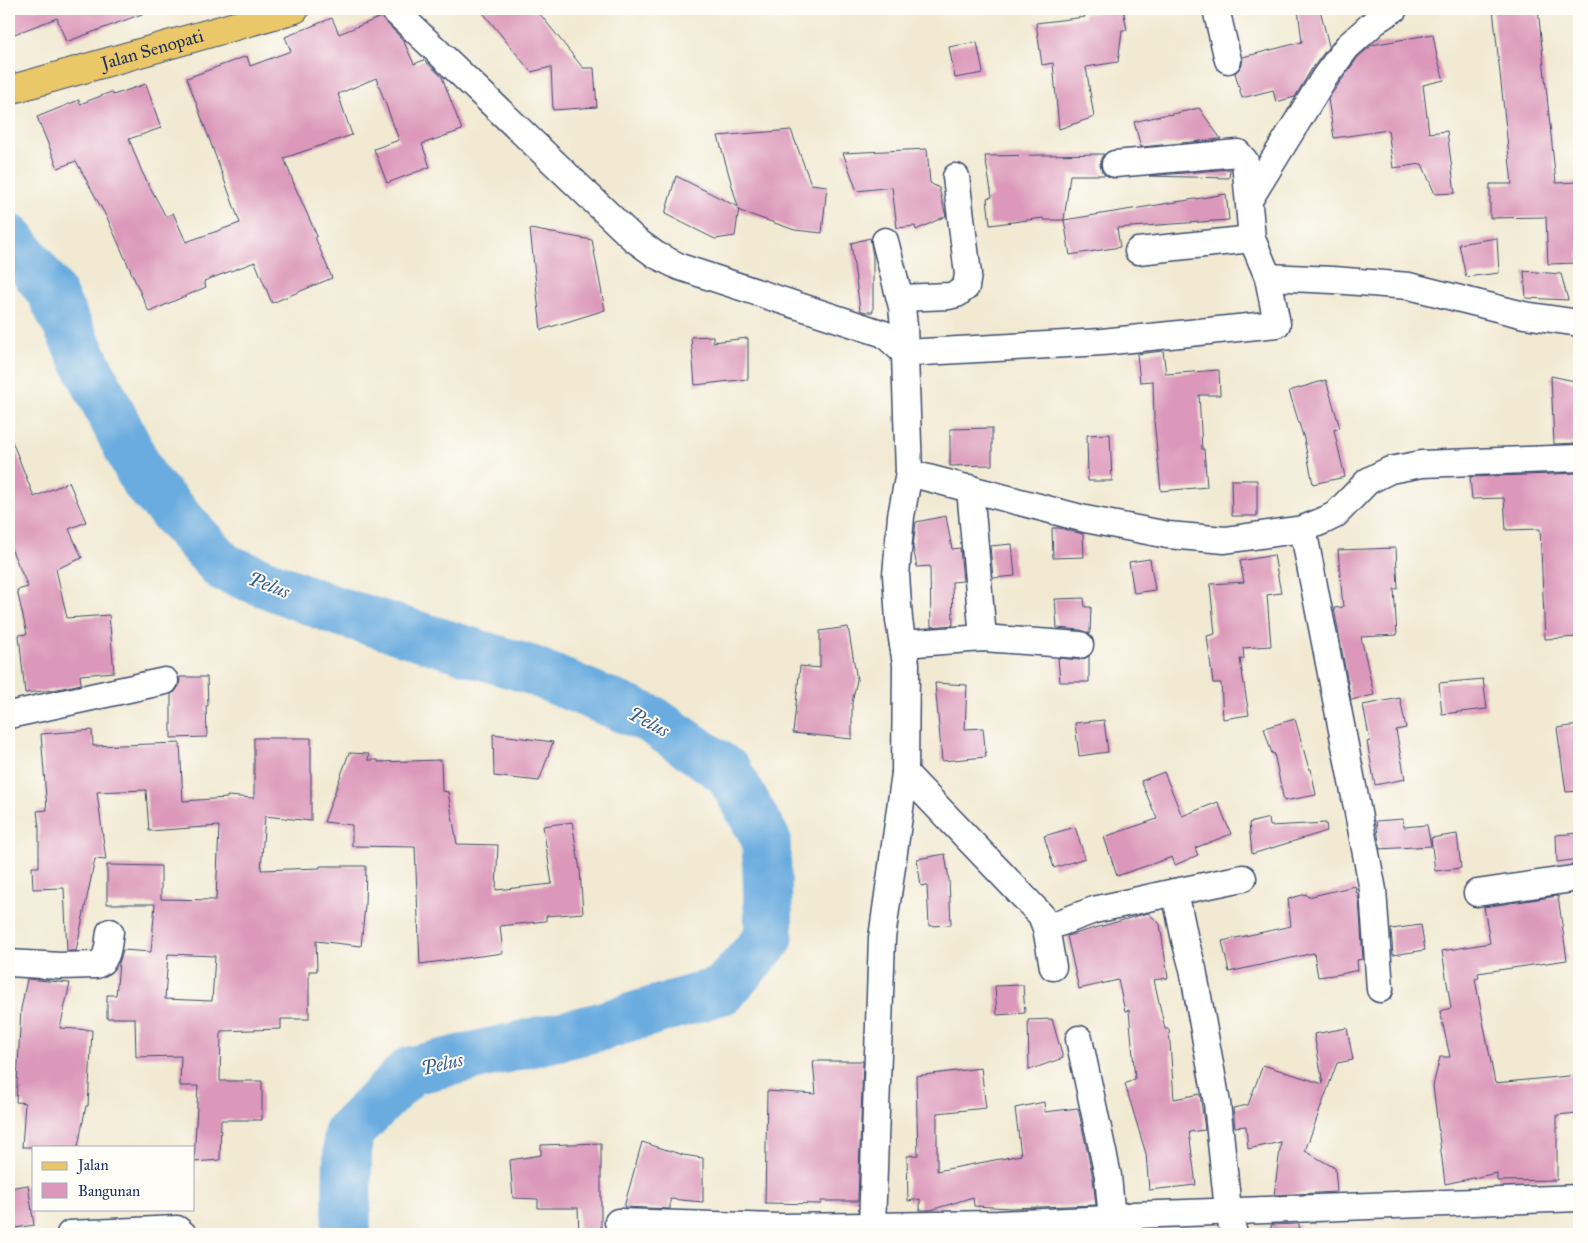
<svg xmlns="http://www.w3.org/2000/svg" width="1588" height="1243" viewBox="0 0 1588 1243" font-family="'IM FELL Great Primer',serif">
<rect width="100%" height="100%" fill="#fdfcf7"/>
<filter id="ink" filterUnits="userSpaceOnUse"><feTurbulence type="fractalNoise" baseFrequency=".02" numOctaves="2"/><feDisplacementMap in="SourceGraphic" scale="10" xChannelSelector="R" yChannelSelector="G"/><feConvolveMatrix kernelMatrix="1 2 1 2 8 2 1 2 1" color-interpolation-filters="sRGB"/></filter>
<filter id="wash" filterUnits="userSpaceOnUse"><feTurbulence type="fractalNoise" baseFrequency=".0096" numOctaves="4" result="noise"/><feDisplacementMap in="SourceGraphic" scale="20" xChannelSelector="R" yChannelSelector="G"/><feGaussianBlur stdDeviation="1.12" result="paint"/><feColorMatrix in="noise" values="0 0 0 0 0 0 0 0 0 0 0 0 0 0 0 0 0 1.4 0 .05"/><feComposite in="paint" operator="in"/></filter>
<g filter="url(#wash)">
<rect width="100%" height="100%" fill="#f1e9d1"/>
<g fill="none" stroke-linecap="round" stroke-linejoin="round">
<!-- river -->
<path stroke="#6bacdf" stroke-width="49" d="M9,237L49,289L144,480L223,567L334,610L531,670L652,720L728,772L766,839L769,938L723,990L599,1027L410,1071L348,1133L346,1234"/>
</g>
<g id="blocks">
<!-- building -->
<g fill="#dc98ba" fill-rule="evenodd">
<path d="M9,9H150V11L66,42L57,18L9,36Z"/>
<path d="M480,9H536L583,68H594L597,107L553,110L551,67L531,72Z"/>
<path d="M1117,9H1123L1127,30H1122L1118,62L1086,67L1094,117L1059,129L1053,63L1042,65L1036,23L1085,17L1084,14Z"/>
<path d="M1298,9H1320L1329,46L1311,70L1295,97L1276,102L1273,90L1242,98L1235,73L1242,65L1243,57L1302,42Z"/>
<path d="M1493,9H1538L1556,183L1579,182V263L1548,264L1546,217L1490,218V184H1512Z"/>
<path d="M381,17L403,40L414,64L424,60L442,77L462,130L422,144L430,167L387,183L374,149L399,140L376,78L338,94L352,135L284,158L296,189L317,236L315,237L332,278L272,303L255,262L204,281L206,287L149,312L108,220L76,161L58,168L37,117L79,100L80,104L111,92L113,95L146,84L161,128L129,139L142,172L166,217L173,213L186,242L240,223L187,78L247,56L250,66L291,51L285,37L332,18L339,34Z"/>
<path d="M1433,34L1437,57L1444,80L1423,85L1429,133L1447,131L1455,193L1435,194L1422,164L1393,168L1388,130L1334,138L1328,99L1358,57L1372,45Z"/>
<path d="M977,42L983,73L955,78L949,47Z"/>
<path d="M1199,108L1221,139L1141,147L1134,122L1168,114V115Z"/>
<path d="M791,130L811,184L827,186L822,233L795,230L740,211L739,208L735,236L715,239L665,214L676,176L738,207L718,136Z"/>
<path d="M927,149L930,183L939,188L946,216L916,230L915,226L897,228L892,187L857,191L843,153Z"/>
<path d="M1104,154L1101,158L1100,165L1102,172L1106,175H1070L1064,220H1044L1043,218L990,225L987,198L992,197L985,156Z"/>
<path d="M1230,169L1229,178L1149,176Z"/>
<path d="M1226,194L1229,220L1117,228L1120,247L1070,255L1064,220Z"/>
<path d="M530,229L592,240L605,310L541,330Z"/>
<path d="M870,238L873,256V312H866L860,310L851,243Z"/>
<path d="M1497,238L1499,273L1466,277L1459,244Z"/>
<path d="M1524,271L1561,274L1568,300L1526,298Z"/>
<path d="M713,336V342L748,338V379L695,385L691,337Z"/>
<path d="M1163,351L1166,374L1219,370L1220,395H1199L1202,449H1204L1207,487L1161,491L1154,420L1153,381L1140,382L1137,354Z"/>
<path d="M1551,376L1579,382V443L1554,444Z"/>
<path d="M1326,380L1340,428L1334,430L1345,477L1313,484L1304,439L1289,391Z"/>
<path d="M992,428V465L950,466V429Z"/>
<path d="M1110,434L1112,481H1088L1087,435Z"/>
<path d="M10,436L34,497L69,482L86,522L69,529L82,558L56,569L67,618L109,615L114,672L80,675L81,684L53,690L25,693L19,635L27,634L17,590L28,587L9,544V437Z"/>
<path d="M1579,473V637L1545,639L1540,529L1506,530L1504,498L1472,499L1470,477Z"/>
<path d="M1231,480H1257V516H1232Z"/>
<path d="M946,516L952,549L960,548L963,581L952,582L953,625L931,627L930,566L917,567L913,547L916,522Z"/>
<path d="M1052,528H1059L1083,534L1084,557L1053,558Z"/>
<path d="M1012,544L1015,576L993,578L990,546Z"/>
<path d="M1396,548L1398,589H1394L1397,635L1361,637L1374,695L1351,700L1334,608L1343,607L1338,550Z"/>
<path d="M1274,555L1281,593L1267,595L1271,646L1243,648L1244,659H1240L1249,715L1223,719L1221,683H1213L1207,636L1215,634L1210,584L1244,582L1240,561Z"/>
<path d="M1150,559L1155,590L1134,593L1129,562Z"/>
<path d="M1084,598L1085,607H1091L1090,634L1081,630L1057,628L1055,599Z"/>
<path d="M848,627L857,680L852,703V739L793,733L800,666L820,668V631Z"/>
<path d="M1089,656V682H1060L1058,658L1079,660Z"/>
<path d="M180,677H207L208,706H206L207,737L171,738V694L175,692L179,686Z"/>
<path d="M1483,679L1487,709L1442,714L1439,683Z"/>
<path d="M935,683L967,685L965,729L983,728L986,757L942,761Z"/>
<path d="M1400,698L1406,728L1396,730L1405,779L1375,785L1367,742L1370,741L1363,705Z"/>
<path d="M1295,719L1309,769H1311L1316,795L1284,801L1274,753L1272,754L1264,728Z"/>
<path d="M1104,720L1108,752L1079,756L1075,723Z"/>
<path d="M1579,725V791L1566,792L1557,728Z"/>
<path d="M92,730L93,746L180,743L183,801L227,798V796L254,798V738H311V821L265,816L261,870L320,868V866H366L365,906L361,946L316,941L317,971H309V1019H281V1029L221,1031L220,1081H262V1120H221L220,1160L194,1162L198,1086H180L181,1056L136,1057L135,1018H107V995H116L119,963L123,950L151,952L155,904H107V865L161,866V899L216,900L219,826L149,831L146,790L97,792L106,860L95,859L76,951H67L64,888L33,889L32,867H39V827L37,811L47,810L41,734ZM168,954L215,956L212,1001L165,999Z"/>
<path d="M493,734L553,742L539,781L494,776Z"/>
<path d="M349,753L369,754L368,760H378V762L441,760L442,791L448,792L457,844L498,845L496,890L552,884L543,826L572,822L580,870L583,913L546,916V921L500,926L503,953L420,964L415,847L352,846V825L324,822Z"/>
<path d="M1164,772L1182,816L1218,802L1231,834L1195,848L1198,855L1175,865L1172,857L1117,876L1104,837L1157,819L1141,781Z"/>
<path d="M1269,818L1270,826L1326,823L1327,831L1252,854L1249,823Z"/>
<path d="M1403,819L1404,827L1427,825L1431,846L1380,849L1376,821Z"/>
<path d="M1075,827L1085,858L1054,868L1044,836Z"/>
<path d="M1579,833V859L1557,862L1556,835Z"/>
<path d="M1457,834L1461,868L1435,871L1431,838Z"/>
<path d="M945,854L949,880L951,925L929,926L927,885L921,886L917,859Z"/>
<path d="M1355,886L1359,900L1363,959L1357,960L1358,970L1341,974L1318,977L1314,953L1229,972L1222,941L1291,926L1288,899L1306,894L1308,897Z"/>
<path d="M1558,896L1567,960L1478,973L1479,978L1475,979L1495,1083L1579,1075V1113L1557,1115V1180L1497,1181V1173L1445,1184L1433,1086L1440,1057H1450L1440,1011L1451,1008L1442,951L1490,943L1484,907Z"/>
<path d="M1148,913L1160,924L1168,978L1154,980L1165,1029H1169L1174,1099L1200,1094L1205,1130L1189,1132L1196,1185L1149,1190L1146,1154L1125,1084L1135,1079L1129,1010L1125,1011L1118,980L1079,989L1067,936Z"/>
<path d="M1421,925L1425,950L1393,955L1391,929Z"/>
<path d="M27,979L70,983L60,1028L92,1030L88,1106H86L78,1147H22L25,1103L16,1102L21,1009Z"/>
<path d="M1023,985L1025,1013L997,1015L995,986Z"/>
<path d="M1052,1019L1063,1058L1029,1070L1028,1020Z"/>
<path d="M1347,1028L1353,1060L1337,1063L1305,1151L1335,1168L1337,1192L1274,1195L1281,1142L1248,1149L1246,1126L1235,1127L1233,1108L1248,1105L1263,1065L1323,1084L1314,1034Z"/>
<path d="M813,1061H863L858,1201H821V1204L765,1203L767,1091L816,1094Z"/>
<path d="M981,1068L986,1108L937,1113V1171L1021,1155L1015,1108L1044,1102L1045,1112L1078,1108L1093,1178L1096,1205L1011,1208L974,1206L973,1197L931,1210H920V1199L908,1201L907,1156L918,1155L916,1076Z"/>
<path d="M642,1142L683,1155L703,1158V1202L670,1199V1209L624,1207Z"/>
<path d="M601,1143V1234H579L578,1208H538V1199L513,1198L510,1160L541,1155V1145Z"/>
<path d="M28,1185L34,1225L9,1229V1188Z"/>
<path d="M1299,1224L1300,1234H1271V1225Z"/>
</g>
</g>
</g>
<g filter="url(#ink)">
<use href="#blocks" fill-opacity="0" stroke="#3b4b6f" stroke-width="1"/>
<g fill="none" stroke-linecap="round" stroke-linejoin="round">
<!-- minor casing -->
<g stroke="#3b4b6f" stroke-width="29">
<g id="minor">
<path d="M393,9L634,239L656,255L680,267L884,334L905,353L1102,342L1277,324L1268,277L1252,239L1245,161L1238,153L1115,164"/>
<path d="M1216,9L1228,60"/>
<path d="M1249,200L1324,78L1347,47L1378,19L1394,9"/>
<path d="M1138,251L1252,239"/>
<path d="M1268,277L1333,280L1409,286L1524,315L1579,323"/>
<path d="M900,298L949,296L957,294L966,287L968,274L956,177"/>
<path d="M909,473L1085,519L1168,535L1225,540L1303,529L1325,520L1335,515L1368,481L1390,470L1422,464L1579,458"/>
<path d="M970,488L983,638"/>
<path d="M1303,529L1373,890L1380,989"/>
<path d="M903,644L983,638L1080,645"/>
<path d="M9,715L165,681"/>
<path d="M905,773L1041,915L1046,928L1053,967"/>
<path d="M1175,892L1243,878"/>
<path d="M1477,893L1579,878"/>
<path d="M1046,928L1094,910L1175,892L1185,940L1193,969L1217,1103L1228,1210L1234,1234"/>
<path d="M9,963L60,966L96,965C109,961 108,943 110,932"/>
<path d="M1079,1039L1108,1176L1112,1219"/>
<path d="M618,1222L779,1227L872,1226L998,1224L1112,1219L1134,1215L1579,1198"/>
<path d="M872,1226L882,938L905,773L906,664L899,620L896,575L901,516L909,473L904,326L902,307L885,241"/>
<path d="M70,1234L177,1229L183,1234"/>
</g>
</g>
<!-- major casing -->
<g stroke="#3b4b6f" stroke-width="30">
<g id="major">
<path id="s1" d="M9,90L295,9"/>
</g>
</g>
<!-- minor -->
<use href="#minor" stroke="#fff" stroke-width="26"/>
<!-- major -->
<use href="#major" stroke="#eac769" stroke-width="28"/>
</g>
</g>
<g text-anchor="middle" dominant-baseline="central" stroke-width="4" stroke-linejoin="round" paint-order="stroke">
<!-- street labels -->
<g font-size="18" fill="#1b2f5e" stroke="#fdfcf7">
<text stroke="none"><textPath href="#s1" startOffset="149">Jalan Senopati</textPath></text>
</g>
<!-- water labels -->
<g font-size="19" font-style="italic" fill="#375b8b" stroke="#fdfcf7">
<text transform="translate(269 585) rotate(21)">Pelus</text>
<text transform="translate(649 722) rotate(28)">Pelus</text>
<text transform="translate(442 1064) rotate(-13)">Pelus</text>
</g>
</g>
<!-- margin -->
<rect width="1588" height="1243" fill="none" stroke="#fdfcf7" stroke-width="30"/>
<!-- legend -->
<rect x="32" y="1146" width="162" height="65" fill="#fdfcf7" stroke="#a3aaba"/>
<rect x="42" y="1162" width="25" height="8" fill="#eac769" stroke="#a3aaba"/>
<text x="78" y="1170" font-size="15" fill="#1b2f5e">Jalan</text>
<rect x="42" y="1183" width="25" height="15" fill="#dc98ba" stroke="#a3aaba"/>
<text x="78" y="1196" font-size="15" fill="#1b2f5e">Bangunan</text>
</svg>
